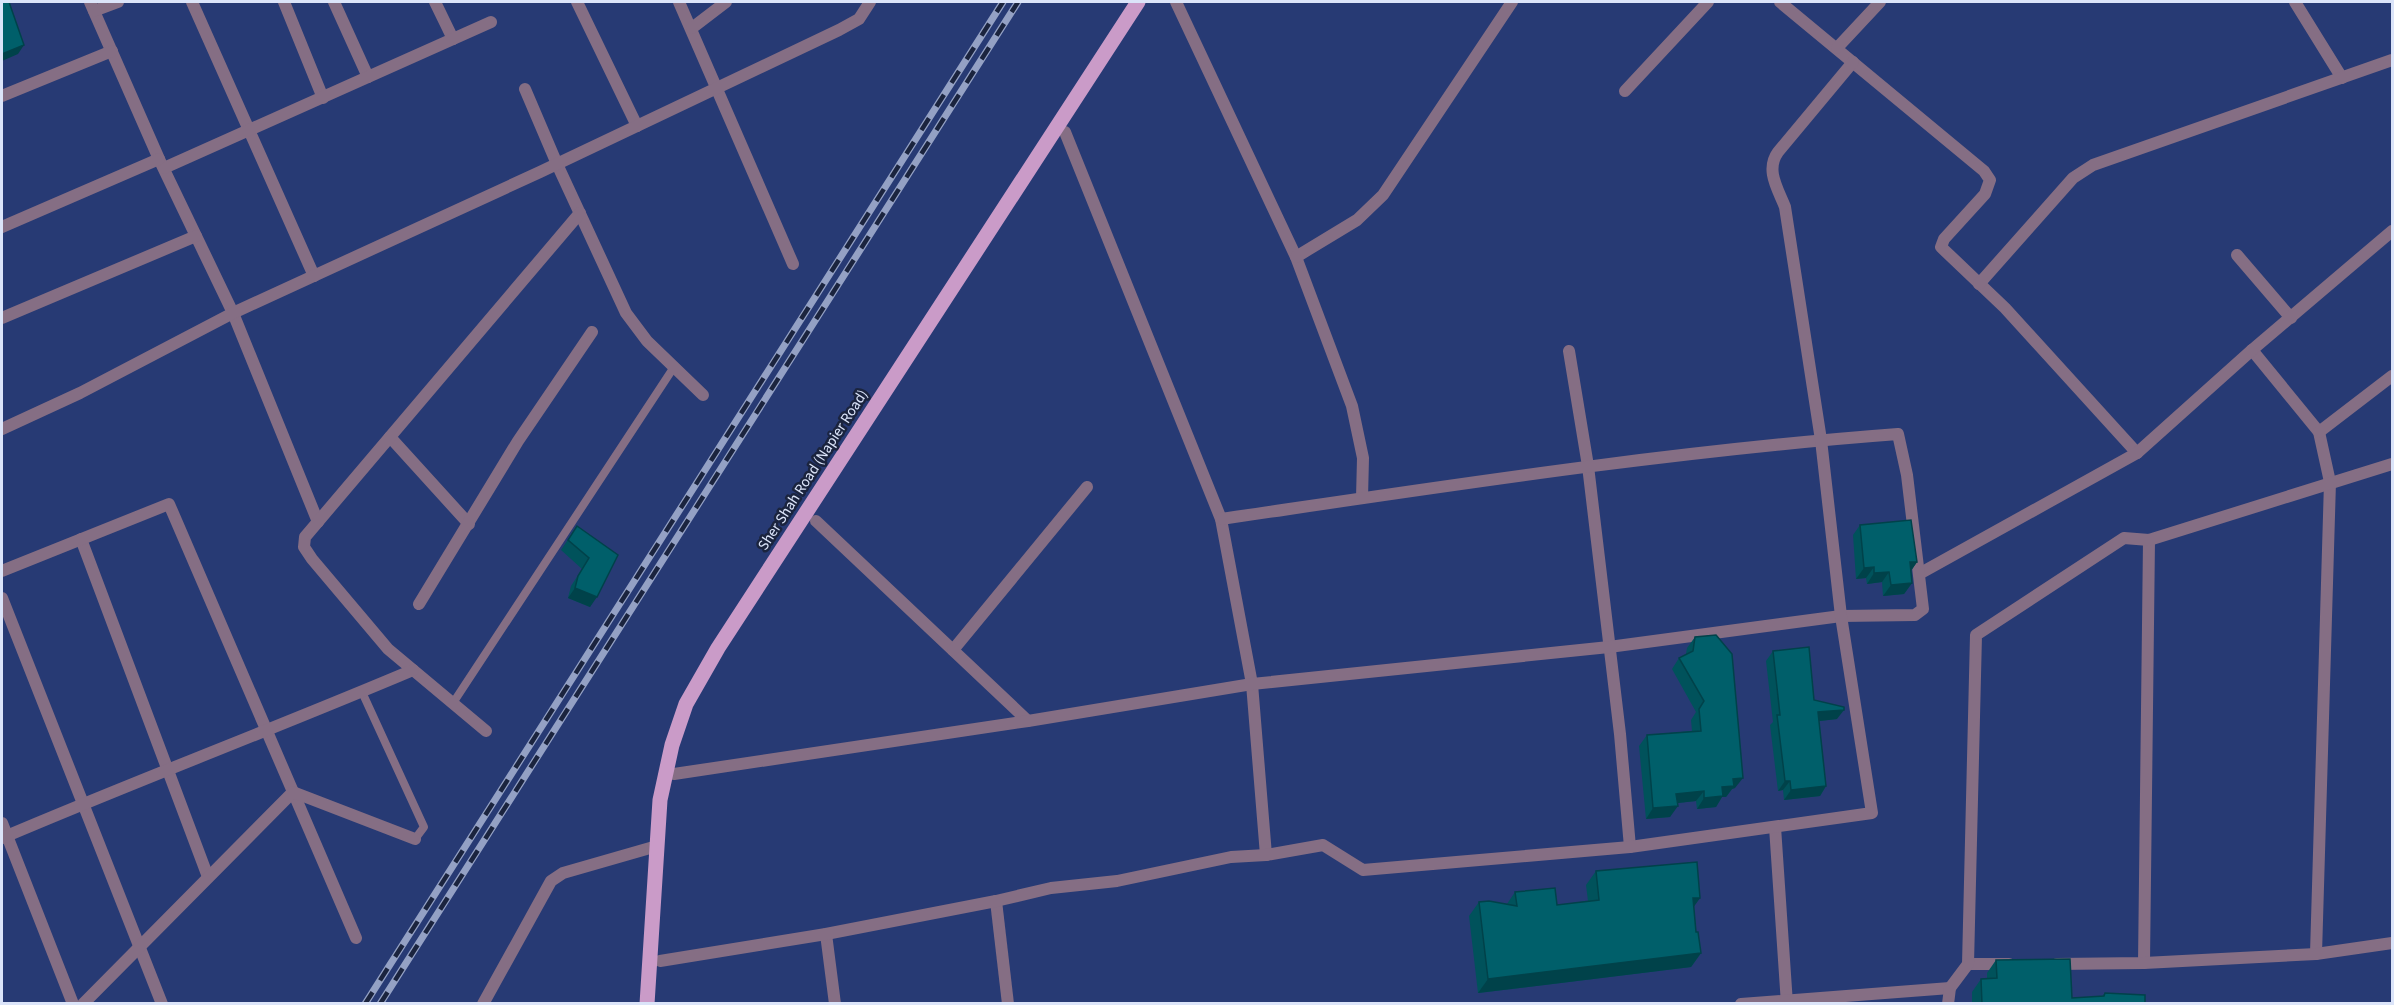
<svg xmlns="http://www.w3.org/2000/svg" width="2394" height="1005" viewBox="0 0 2394 1005" font-family="'Source Sans 3',sans-serif">
<rect width="100%" height="100%" fill="#273a74"/>
<g fill="none" stroke-linecap="round" stroke-linejoin="round">
<!-- service -->
<g stroke="#856e84" stroke-width="8">
<path d="M362,692L424,827L415,839"/>
<path d="M453,703L674,367"/>
</g>
<!-- minor -->
<g stroke="#856e84" stroke-width="12">
<path d="M90,2L159,159L233,313L318,522"/>
<path d="M192,2L314,276"/>
<path d="M284,2L323,98"/>
<path d="M334,2L368,77"/>
<path d="M435,2L453,39"/>
<path d="M577,2L637,126"/>
<path d="M679,2L793,264"/>
<path d="M1176,2L1296,257L1352,406L1363,458L1362,498"/>
<path d="M1780,2L1984,171L1990,180L1985,194L1944,239L1941,247L2005,308L2137,453"/>
<path d="M2295,2L2342,78"/>
<path d="M94,11L118,2"/>
<path d="M692,28L726,2"/>
<path d="M1837,48L1880,2"/>
<path d="M525,89L557,164L626,313L647,341L703,395"/>
<path d="M1625,91L1708,2"/>
<path d="M2,96L112,51"/>
<path d="M1065,132L1221,519L1252,684L1266,855"/>
<path d="M164,168L491,22"/>
<path d="M2,227L159,159"/>
<path d="M2237,255L2291,318"/>
<path d="M1296,257L1357,220L1383,195L1512,2"/>
<path d="M1979,284L2073,178L2093,165L2392,60"/>
<path d="M2,318L196,236"/>
<path d="M2252,350L2319,432L2330,482L2316,954"/>
<path d="M1569,351L1588,466L1620,734L1630,847"/>
<path d="M2,429L80,393L233,313L540,172L839,30L859,19L870,2"/>
<path d="M2319,432L2392,376"/>
<path d="M390,437L469,524"/>
<path d="M816,521L1028,721"/>
<path d="M81,539L208,877"/>
<path d="M2,571L169,504L356,938"/>
<path d="M1919,574L2137,453L2252,350L2392,231"/>
<path d="M2,598L162,1004"/>
<path d="M419,604L518,441L592,332"/>
<path d="M953,650L1087,487"/>
<path d="M486,731L388,649L312,559L304,547L305,537L580,213"/>
<path d="M674,774L1028,721L1252,684L1609,647L1841,616L1915,615L1923,609L1907,475L1898,434C1671,451 1446,486 1221,519"/>
<path d="M2,823L73,1004"/>
<path d="M1775,827L1787,1004"/>
<path d="M2,838C138,780 276,728 413,670"/>
<path d="M996,901L1008,1004"/>
<path d="M826,934L835,1004"/>
<path d="M660,961L826,934L996,901L1051,888L1117,881L1231,857L1266,855L1323,845L1363,870L1630,847L1872,813L1841,616L1821,440L1785,207C1778,189 1765,170 1778,152L1853,62"/>
<path d="M2144,963L2149,540"/>
<path d="M1968,964H2009"/>
<path d="M2057,964L2144,963L2316,954L2392,943"/>
<path d="M83,1004L293,792L415,839"/>
<path d="M483,1004L551,881L563,873L657,846"/>
<path d="M1741,1004L1950,988"/>
<path d="M1948,1004L1950,988L1968,964L1976,635L2124,538L2149,540L2392,464"/>
</g>
<!-- primary -->
<path stroke="#ca9bc8" stroke-width="15" d="M647,1004L660,800L672,745L686,704L718,648L1138,2"/>
<!-- rail casing -->
<g stroke="#94a1c4" stroke-width="7">
<g id="rail">
<path d="M365,1004L1003,2"/>
<path d="M380,1004L1018,2"/>
</g>
</g>
<!-- rail -->
<use href="#rail" stroke="#1b243e" stroke-width="4.5" stroke-dasharray="14" stroke-linecap="butt"/>
</g>
<!-- wall -->
<g fill="#00525b">
<path d="M1860,525L1917,562L1911,571L1912,583L1904,594L1883,596L1882,582L1867,584L1866,578L1856,579L1853,535Z"/>
<path d="M577,526L618,555L590,607L568,598L571,586L582,569L561,550Z"/>
<path d="M1695,637L1735,788L1732,789L1726,797H1722L1716,807L1697,809L1696,801L1677,803L1670,817L1646,819L1639,746L1647,735L1692,731L1691,720L1696,712L1672,669L1679,658L1686,654L1687,648Z"/>
<path d="M1773,651L1814,700L1837,719L1819,721L1826,786L1820,796L1784,800L1783,790L1778,791L1770,725L1773,722L1766,661Z"/>
<path d="M1596,871L1700,898L1694,906L1696,932L1701,953L1691,967L1478,993L1469,916L1479,902L1507,904L1515,892L1557,905L1588,901L1586,885Z"/>
<path d="M1996,960L2072,998L2102,996L2105,993L2145,1004H1972V992L1981,979L1987,978V973Z"/>
</g>
<!-- shaded-wall -->
<g fill="#00424a">
<path d="M24,45L18,54L2,61V54Z"/>
<path d="M1910,562H1917L1910,572Z"/>
<path d="M1874,567L1866,578L1856,579L1864,568Z"/>
<path d="M1889,572L1882,582L1867,584L1874,573Z"/>
<path d="M1912,583L1904,594L1883,596L1891,585Z"/>
<path d="M575,588L597,597L590,607L568,598Z"/>
<path d="M1844,710L1837,719L1811,722L1818,712Z"/>
<path d="M1743,778L1735,788L1732,789L1726,797H1722L1716,807L1697,809L1704,798L1733,779Z"/>
<path d="M1785,781H1790L1783,790L1778,791Z"/>
<path d="M1826,786L1820,796L1784,800L1791,790Z"/>
<path d="M1704,791L1696,801L1669,804L1676,794Z"/>
<path d="M1678,806L1670,817L1646,819L1653,808Z"/>
<path d="M1693,898H1700L1690,912Z"/>
<path d="M1701,953L1691,967L1478,993L1488,979Z"/>
</g>
<!-- building -->
<g fill="#005f6a" stroke="#00424a" stroke-width="1.5">
<path d="M2,2H9L24,45L2,54Z"/>
<path d="M1911,520L1917,562H1910L1912,583L1891,585L1889,572L1874,573V567L1864,568L1860,525Z"/>
<path d="M577,526L618,555L597,597L575,588L578,576L589,558L568,540Z"/>
<path d="M1716,635L1732,654L1743,778L1733,779L1734,786L1722,787L1723,796L1704,798V791L1676,794L1678,806L1653,808L1647,735L1701,731L1699,709L1704,701L1679,658L1693,651L1695,637Z"/>
<path d="M1809,647L1814,700L1844,707V710L1818,712L1826,786L1791,790L1790,781H1785L1777,715H1780L1773,651Z"/>
<path d="M1697,862L1700,898H1693L1696,932H1698L1701,953L1488,979L1479,902L1489,901L1517,906L1515,892L1555,888L1557,905L1599,900L1596,871Z"/>
<path d="M2070,959L2072,998L2104,996L2105,993L2145,995V1004H1982L1981,979L1997,978L1996,960Z"/>
</g>
<g text-anchor="middle" dominant-baseline="central" stroke-width="5" stroke-linejoin="round" paint-order="stroke">
<!-- street labels -->
<g font-size="15" fill="#dbe4f9" stroke="#1b243e">
<text transform="translate(813 470) rotate(-57)">Sher Shah Road (Napier Road)</text>
</g>
</g>
<!-- border -->
<rect width="2394" height="1005" fill="none" stroke="#dbe4f9" stroke-width="6"/>
</svg>
